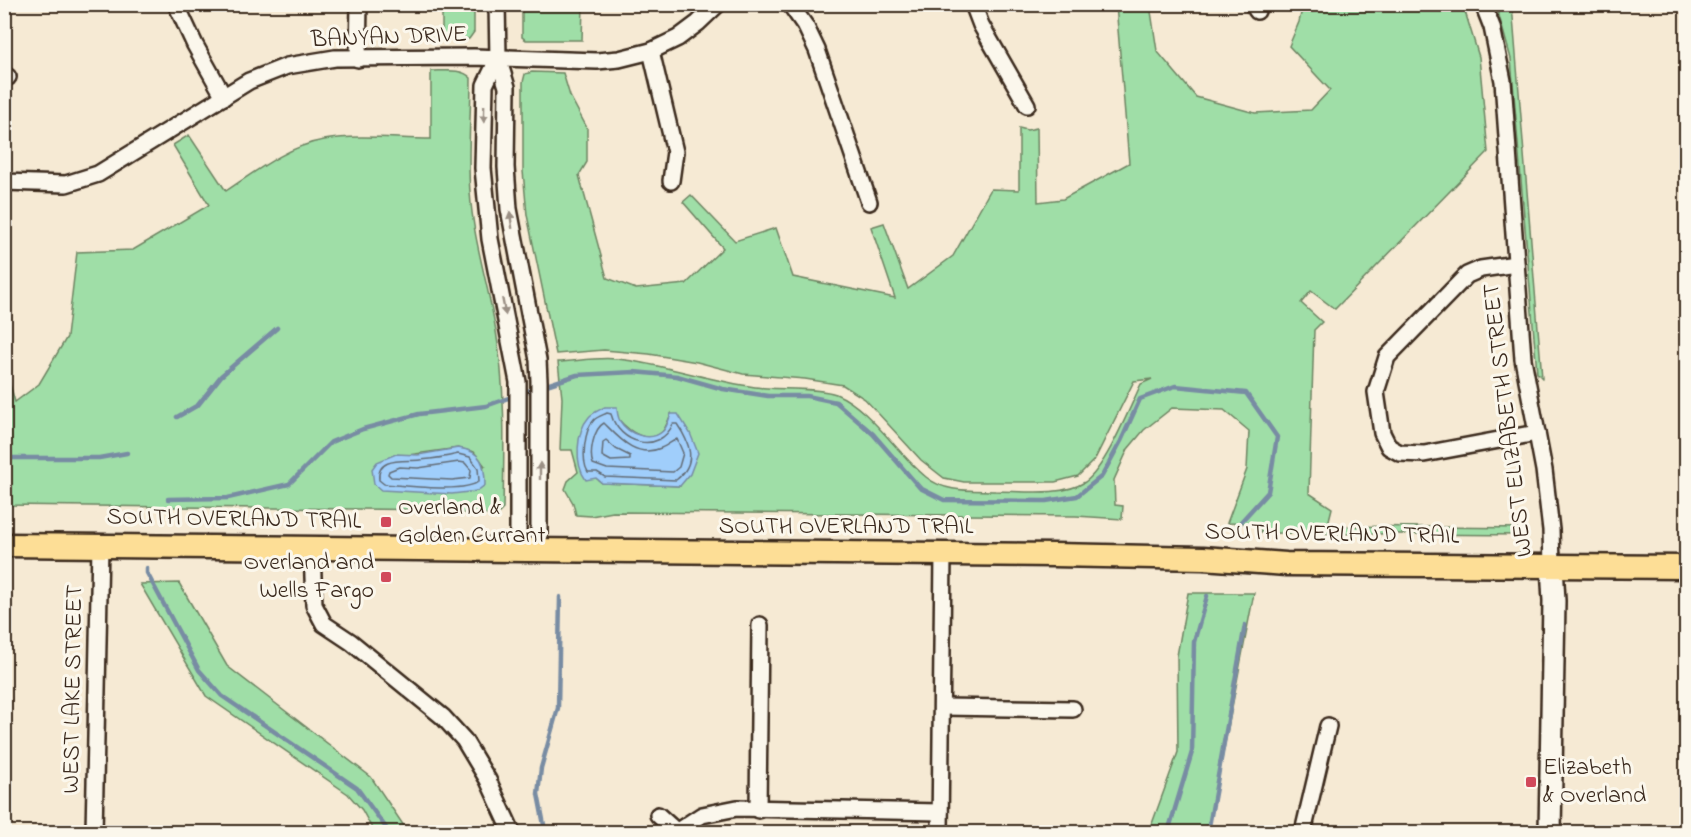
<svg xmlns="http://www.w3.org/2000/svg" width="1691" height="837" viewBox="0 0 1691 837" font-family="'Indie Flower',sans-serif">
<rect width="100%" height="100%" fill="#f6ead4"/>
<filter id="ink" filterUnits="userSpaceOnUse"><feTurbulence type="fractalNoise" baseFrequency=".0167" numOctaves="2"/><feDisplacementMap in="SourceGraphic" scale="12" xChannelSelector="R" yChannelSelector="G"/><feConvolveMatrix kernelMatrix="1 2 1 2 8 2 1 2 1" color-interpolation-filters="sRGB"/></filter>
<g filter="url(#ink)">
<!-- green -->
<g fill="#9fdea7" stroke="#6d8462" stroke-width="1.5" fill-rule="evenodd">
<path d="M442,5H474V32L469,39L442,38Z"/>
<path d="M522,5H583L582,40H526L522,37Z"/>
<path d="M1116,5H1150L1157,51L1196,97L1255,113L1311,110L1330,90L1289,46L1299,22L1303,5H1463L1479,57L1488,152L1335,309L1311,291L1301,303L1322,322L1314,330L1309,493L1332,508L1329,520L1330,526L1527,528V535L1261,533L1259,524L1227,523L1247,469L1249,431L1224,410L1172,408L1144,430L1128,449L1114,480L1115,505L1123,506L1122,519L1076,516L613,512L591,516L576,515L573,503L565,489L568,481L578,472L572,450H560L562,398L558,362C577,361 598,357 617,359C664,364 708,381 755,387C777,390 817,387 836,394C870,408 897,454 926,477C945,493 972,490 995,491C1021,491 1062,497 1085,482C1106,467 1129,409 1141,384L1152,379L1134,381L1095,459L1078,476L1055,482H964L944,478L921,460L865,399L843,385L805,379L743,374L697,362L649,354L604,350L556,354L527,215L523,171V82L525,74L532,72L563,73L570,96L587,128V162L579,175L607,278L636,289L686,284L723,248L683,202L691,195L735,241L776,228L793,277L895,298L871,227L884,223L908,289L953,256L991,189L1019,190V128L1027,130L1037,128L1038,202L1063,199L1129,163ZM671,414L680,486L602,483L596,478L619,420C629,431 647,445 662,432C666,428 668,420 671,414Z"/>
<path d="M1496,5H1512L1542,378L1537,373L1511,59Z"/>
<path d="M431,71C445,71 462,68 471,78C471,116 467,155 470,192C473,239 488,284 496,331C506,390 504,449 503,509L497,515H474L447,510L5,505L4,363L15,402L39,384L67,337L77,252L133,250L209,205L173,145L189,135L226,191C256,171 288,146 324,140C359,134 396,139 431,139ZM458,448L474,452L485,466L408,455Z"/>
<path d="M179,583L227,666L371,777L408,832H374L362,810L348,794L206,696L140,584Z"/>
<path d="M1188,593H1254L1208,832H1149L1178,752L1177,656Z"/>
</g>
<!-- water -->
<g fill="#a0cefb" stroke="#788ca3" stroke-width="1.5">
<path d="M605,407H617C617,412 618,417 620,421C628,434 650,443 663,431C667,427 669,419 671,414H678L690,433L698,453L690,474L680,486L602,483L596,478L586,480C574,464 576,432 589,417C593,412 600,410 605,407Z"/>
<path d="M458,448C482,451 485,464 485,485L477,491L452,494L381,490L374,484L372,469L377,462L396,454L418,455Z"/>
</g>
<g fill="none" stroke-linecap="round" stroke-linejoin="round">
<!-- shore -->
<g stroke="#636c76" stroke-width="1.5">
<path d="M607,413L611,414C619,444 659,455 673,424H677C690,443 698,463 676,480L605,477L597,472H588C581,461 584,430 594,420C597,417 603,415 607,413Z"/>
<path d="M604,423C619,438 636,459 661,448C667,446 672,441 677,439L683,453L679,467L673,472L607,469L593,464C589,454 593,429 604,423Z"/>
<path d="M606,440L616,449L630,456V460L611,461L602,456L603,442Z"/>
<path d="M458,454L470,457L478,468L479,481C466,494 403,485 384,484L379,480C376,456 405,462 420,460C432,459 446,457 458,454Z"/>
<path d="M459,462L465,463L471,470L470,478L452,480L391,477L388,474L389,471L399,467L418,468Z"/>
</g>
<!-- stream -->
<g stroke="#788ca3" stroke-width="4.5">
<path d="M522,393L577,375L634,372L677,376L723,389L768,396H807L836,402L873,434L920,488L944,500L1046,501L1077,496L1102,476L1121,441L1140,399L1175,386L1246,393L1277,437L1268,492L1238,525"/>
<path d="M177,417L198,405L221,376L277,328"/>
<path d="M4,458H99L127,453"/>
<path d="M168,499L228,498L289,484L331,442L363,429L419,414L486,406L514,396"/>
<path d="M147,568V573L199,670L222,696L357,788L389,832"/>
<path d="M544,825L538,794L541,768L558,708L560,597"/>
<path d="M1168,832L1192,752L1194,642L1207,596"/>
<path d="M1208,832L1245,625"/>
</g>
<!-- minor casing -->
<g stroke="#3b2a1e" stroke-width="20">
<g id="minor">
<path d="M176,4L195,45L224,97"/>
<path d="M497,4L498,58L507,87L506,167L509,209L538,360L539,381V550"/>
<path d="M790,4L806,27L817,50L869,202"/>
<path d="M973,4L981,25L1027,105"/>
<path d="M1253,4L1257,11"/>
<path d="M1483,4L1492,27L1503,81L1523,359L1544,470L1551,530L1552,565"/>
<path d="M651,51L675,152L671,181"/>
<path d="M498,58L485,85L483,168L490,239L518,382V551"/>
<path d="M358,59L359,4"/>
<path d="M4,75L8,77"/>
<path d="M4,182L66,184L98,174L249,81L287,66L335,58L474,57L597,61L619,59L651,51L678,38L698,23L718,4"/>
<path d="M1516,264L1481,269L1467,275L1387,357L1376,392L1382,433L1389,447L1400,453L1424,454L1440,451L1537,433"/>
<path d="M312,549L314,605L324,624L351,642L443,717L464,740L488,780L512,832"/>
<path d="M942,707L1073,709"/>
<path d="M758,810L760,625"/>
<path d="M658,815L677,832"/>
<path d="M94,832L100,546"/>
<path d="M676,832L702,815L737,808L940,812"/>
<path d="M940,832L943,554"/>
<path d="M1303,832L1328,726"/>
</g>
</g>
<!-- secondary casing -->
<g stroke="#3b2a1e" stroke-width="26">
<path id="secondary" d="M1550,832L1554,601L1552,565"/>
</g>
<!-- primary casing -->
<g stroke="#3b2a1e" stroke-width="27">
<path id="primary" d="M4,545L1054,555L1203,558L1286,564L1686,567"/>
</g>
<!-- minor -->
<use href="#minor" stroke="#fbf7ec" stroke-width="15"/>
<!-- secondary -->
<use href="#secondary" stroke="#fbf7ec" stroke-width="21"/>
<!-- primary -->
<use href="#primary" stroke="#fdde96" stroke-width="22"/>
</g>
<!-- one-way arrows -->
<defs><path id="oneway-solid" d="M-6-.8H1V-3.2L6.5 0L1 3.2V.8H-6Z" transform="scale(1.5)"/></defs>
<g fill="#9b9085">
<use href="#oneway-solid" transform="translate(484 114) rotate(91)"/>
<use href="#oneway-solid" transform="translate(511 220) rotate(-98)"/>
<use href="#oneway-solid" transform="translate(504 307) rotate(79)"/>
<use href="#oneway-solid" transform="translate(540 471) rotate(-90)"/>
</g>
</g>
<!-- markers -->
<g fill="#d1495b" stroke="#fbf7ec" stroke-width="2">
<rect x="380" y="516" width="12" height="12" rx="3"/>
<rect x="380" y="571" width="12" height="12" rx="3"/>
<rect x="1525" y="776" width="12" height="12" rx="3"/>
</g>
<g text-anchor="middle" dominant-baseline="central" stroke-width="6" stroke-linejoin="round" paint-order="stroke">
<!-- street labels -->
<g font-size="24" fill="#3b2a1e" stroke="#fbf7ec">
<text transform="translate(389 38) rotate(-2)">BANYAN DRIVE</text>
<text transform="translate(1509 420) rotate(-97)">WEST ELIZABETH STREET</text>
<text transform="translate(234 520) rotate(1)">SOUTH OVERLAND TRAIL</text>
<text x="846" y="527">SOUTH OVERLAND TRAIL</text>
<text transform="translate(1332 535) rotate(1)">SOUTH OVERLAND TRAIL</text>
<text transform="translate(74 689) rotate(-89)">WEST LAKE STREET</text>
</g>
<!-- poi labels -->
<g font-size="24" fill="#3b2a1e" stroke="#fbf7ec" text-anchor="start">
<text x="398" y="508">Overland &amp;<tspan x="398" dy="28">Golden Currant</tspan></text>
<text x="374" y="563" text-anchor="end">Overland and<tspan x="374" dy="28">Wells Fargo</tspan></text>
<text x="1543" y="768">Elizabeth<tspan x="1543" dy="28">&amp; Overland</tspan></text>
</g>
</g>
<!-- margin -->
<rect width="1691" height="837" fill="none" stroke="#fbf7ec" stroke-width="24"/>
<rect x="12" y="12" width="1667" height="813" fill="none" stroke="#3b2a1e" stroke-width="2" filter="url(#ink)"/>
</svg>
